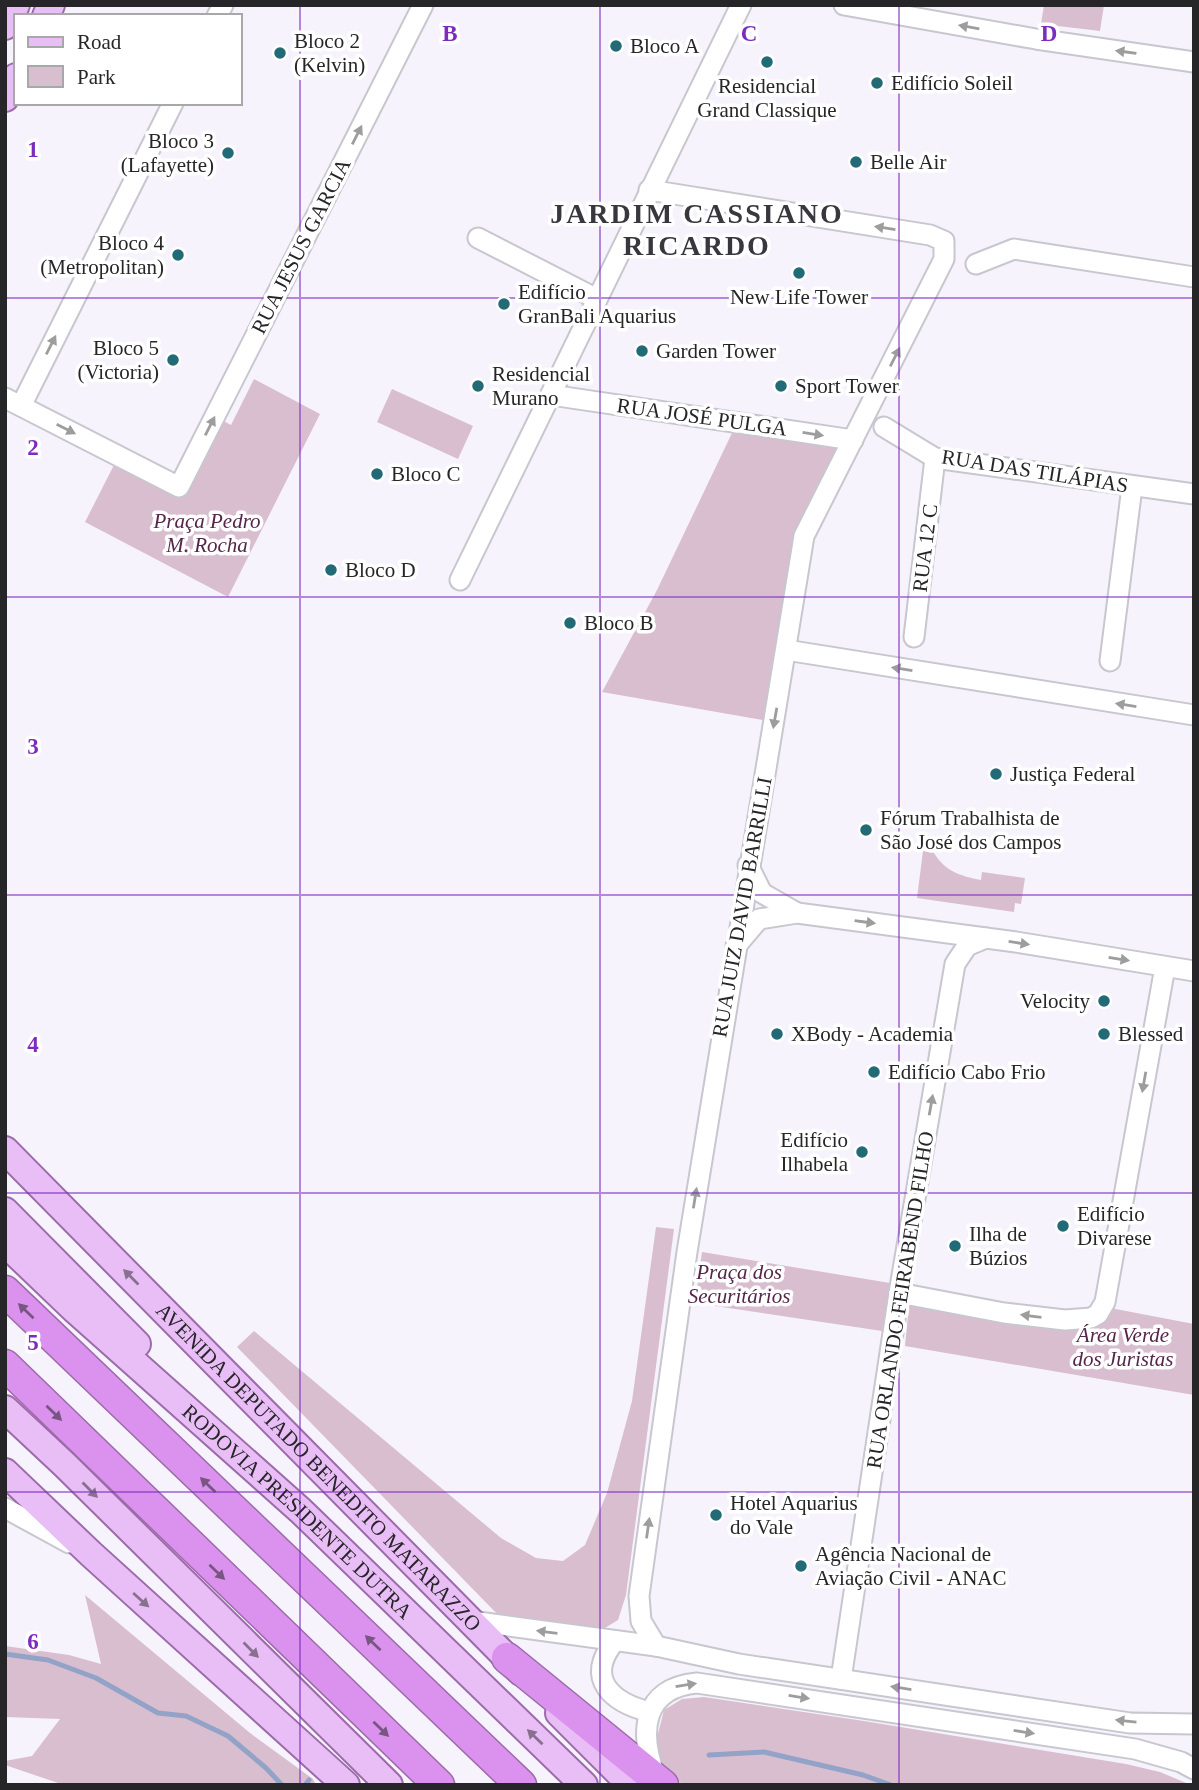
<svg xmlns="http://www.w3.org/2000/svg" width="1199" height="1790" viewBox="0 0 1199 1790" font-family="'Times New Roman',serif">
<rect width="100%" height="100%" fill="#f6f3fc"/>
<!-- green -->
<g fill="#d9bed0">
<path d="M1044,5H1104L1100,31L1041,24Z"/>
<path d="M254,379L320,414L228,597L85,522L115,463L178,496L218,418L231,425Z"/>
<path d="M392,389L473,426L458,459L377,422Z"/>
<path d="M732,433L846,447L801,536L768,721L602,692L657,590Z"/>
<path d="M923,851L934,853C945,871 960,876 981,880L982,872L1025,878L1021,904L1015,903L1014,912L917,898Z"/>
<path d="M656,1227L674,1229L626,1595L618,1620L600,1631L502,1619L237,1347L254,1331L501,1538L536,1558L563,1561L585,1545L607,1493L632,1401Z"/>
<path d="M702,1252L890,1283L882,1331L695,1303Z"/>
<path d="M910,1296L1076,1324L1105,1307L1194,1324V1395L905,1346Z"/>
<path d="M85,1595L250,1733L313,1779L316,1785H64L5,1765V1761L32,1756L60,1719L5,1717V1646L69,1655L101,1664Z"/>
<path d="M704,1697L864,1721L1126,1764L1160,1772L1191,1785H683L658,1762L655,1746L664,1710L682,1699Z"/>
</g>
<g fill="none" stroke-linecap="round" stroke-linejoin="round">
<!-- stream -->
<g stroke="#92a3c7" stroke-width="5">
<path d="M5,1654L48,1660L96,1678L158,1713L186,1716L228,1736L266,1768L282,1785"/>
<path d="M709,1755L764,1752L863,1775L891,1785"/>
<path d="M305,1785L309,1780"/>
</g>
<!-- minor casing -->
<g stroke="#c8c6ce" stroke-width="23">
<g id="minor">
<path d="M844,5L1036,39L1194,62"/>
<path d="M217,16L223,5"/>
<path d="M649,190L930,235L944,241V259L804,536L687,1252L639,1596L641,1621L656,1646"/>
<path d="M478,238L597,299"/>
<path d="M976,264L1014,249L1194,277"/>
<path d="M551,395L853,440"/>
<path d="M5,398L179,487L423,5"/>
<path d="M21,406L173,103"/>
<path d="M884,427L935,458L1194,494"/>
<path d="M460,580L741,5"/>
<path d="M914,637L935,458"/>
<path d="M786,650L1194,715"/>
<path d="M1110,661L1132,487"/>
<path d="M748,865L762,893L797,913"/>
<path d="M736,946L759,919L797,913L1016,942L1194,971"/>
<path d="M899,1293L1004,1313L1065,1320L1091,1318L1098,1314L1105,1302L1165,967"/>
<path d="M5,1508L69,1543"/>
<path d="M471,1621L656,1646L739,1664L1130,1723L1194,1724"/>
<path d="M615,1641C583,1679 613,1703 650,1712"/>
<path d="M841,1679L899,1293L955,964L967,946L986,938"/>
<path d="M656,1778C639,1734 641,1688 697,1683L1135,1749L1181,1762L1194,1769"/>
</g>
</g>
<!-- major casing -->
<g stroke="#9c6ba9" stroke-width="30">
<g id="major">
<path d="M46,16L51,5"/>
<path d="M5,26L16,5"/>
<path d="M5,98L16,77"/>
<path id="s1" d="M5,1150L521,1672"/>
<path d="M5,1211L137,1344"/>
<path id="s2" d="M5,1243L74,1309L301,1511L584,1785"/>
<path d="M5,1409L65,1465L389,1785"/>
<path d="M5,1472L91,1554L346,1785"/>
<path d="M559,1713L631,1785"/>
</g>
</g>
<!-- highway casing -->
<g stroke="#9c6ba9" stroke-width="33">
<g id="highway">
<path d="M5,1291L521,1785"/>
<path d="M5,1365L439,1785"/>
<path d="M507,1658L663,1785"/>
</g>
</g>
<!-- minor -->
<use href="#minor" stroke="#fff" stroke-width="19"/>
<!-- major -->
<use href="#major" stroke="#e9bdf5" stroke-width="26"/>
<!-- highway -->
<use href="#highway" stroke="#db91ee" stroke-width="30"/>
</g>
<!-- one-way arrows -->
<defs><path id="oneway-solid" d="M-6-.8H1V-3.2L6.5 0L1 3.2V.8H-6Z" transform="scale(1.75)"/></defs>
<g fill="#9d9d9e">
<use href="#oneway-solid" transform="translate(969 27) rotate(-170)"/>
<use href="#oneway-solid" transform="translate(1126 52) rotate(-172)"/>
<use href="#oneway-solid" transform="translate(357 135) rotate(-63)"/>
<use href="#oneway-solid" transform="translate(885 228) rotate(-171)"/>
<use href="#oneway-solid" transform="translate(51 345) rotate(-63)"/>
<use href="#oneway-solid" transform="translate(895 357) rotate(-63)"/>
<use href="#oneway-solid" transform="translate(210 426) rotate(-63)"/>
<use href="#oneway-solid" transform="translate(66 429) rotate(27)"/>
<use href="#oneway-solid" transform="translate(813 434) rotate(9)"/>
<use href="#oneway-solid" transform="translate(902 669) rotate(-171)"/>
<use href="#oneway-solid" transform="translate(1126 705) rotate(-171)"/>
<use href="#oneway-solid" transform="translate(775 718) rotate(100)"/>
<use href="#oneway-solid" transform="translate(865 922) rotate(8)"/>
<use href="#oneway-solid" transform="translate(1019 943) rotate(9)"/>
<use href="#oneway-solid" transform="translate(1119 959) rotate(9)"/>
<use href="#oneway-solid" transform="translate(1144 1082) rotate(100)"/>
<use href="#oneway-solid" transform="translate(931 1105) rotate(-80)"/>
<use href="#oneway-solid" transform="translate(695 1198) rotate(-81)"/>
<use href="#oneway-solid" transform="translate(1031 1316) rotate(-173)"/>
<use href="#oneway-solid" transform="translate(648 1528) rotate(-82)"/>
<use href="#oneway-solid" transform="translate(547 1632) rotate(-173)"/>
<use href="#oneway-solid" transform="translate(686 1685) rotate(-9)"/>
<use href="#oneway-solid" transform="translate(901 1688) rotate(-171)"/>
<use href="#oneway-solid" transform="translate(799 1697) rotate(9)"/>
<use href="#oneway-solid" transform="translate(1126 1721) rotate(-174)"/>
<use href="#oneway-solid" transform="translate(1024 1732) rotate(9)"/>
</g>
<g fill="#88718e">
<use href="#oneway-solid" transform="translate(131 1277) rotate(-135)"/>
<use href="#oneway-solid" transform="translate(90 1490) rotate(45)"/>
<use href="#oneway-solid" transform="translate(141 1600) rotate(42)"/>
<use href="#oneway-solid" transform="translate(251 1650) rotate(45)"/>
<use href="#oneway-solid" transform="translate(535 1737) rotate(-136)"/>
</g>
<g fill="#775681">
<use href="#oneway-solid" transform="translate(26 1311) rotate(-136)"/>
<use href="#oneway-solid" transform="translate(54 1413) rotate(44)"/>
<use href="#oneway-solid" transform="translate(208 1485) rotate(-136)"/>
<use href="#oneway-solid" transform="translate(217 1572) rotate(44)"/>
<use href="#oneway-solid" transform="translate(373 1643) rotate(-136)"/>
<use href="#oneway-solid" transform="translate(381 1729) rotate(44)"/>
</g>
<!-- grid -->
<path fill="none" stroke="#7b2cbf" stroke-width="2" stroke-opacity="0.55" d="M300,5V1785M600,5V1785M899,5V1785M5,298H1194M5,597H1194M5,895H1194M5,1193H1194M5,1492H1194"/>
<!-- markers -->
<g fill="#226b76" stroke="#fff" stroke-width="2.5">
<circle cx="616" cy="46" r="7"/>
<circle cx="280" cy="53" r="7"/>
<circle cx="767" cy="62" r="7"/>
<circle cx="877" cy="83" r="7"/>
<circle cx="228" cy="153" r="7"/>
<circle cx="856" cy="162" r="7"/>
<circle cx="178" cy="255" r="7"/>
<circle cx="799" cy="273" r="7"/>
<circle cx="504" cy="304" r="7"/>
<circle cx="642" cy="351" r="7"/>
<circle cx="173" cy="360" r="7"/>
<circle cx="478" cy="386" r="7"/>
<circle cx="781" cy="386" r="7"/>
<circle cx="377" cy="474" r="7"/>
<circle cx="331" cy="570" r="7"/>
<circle cx="570" cy="623" r="7"/>
<circle cx="996" cy="774" r="7"/>
<circle cx="866" cy="830" r="7"/>
<circle cx="1104" cy="1001" r="7"/>
<circle cx="777" cy="1034" r="7"/>
<circle cx="1104" cy="1034" r="7"/>
<circle cx="874" cy="1072" r="7"/>
<circle cx="862" cy="1152" r="7"/>
<circle cx="1063" cy="1226" r="7"/>
<circle cx="955" cy="1246" r="7"/>
<circle cx="716" cy="1515" r="7"/>
<circle cx="801" cy="1566" r="7"/>
</g>
<g text-anchor="middle" dominant-baseline="central" stroke-width="7" stroke-linejoin="round" paint-order="stroke">
<!-- poi labels -->
<g font-size="21" fill="#262528" stroke="#fff" text-anchor="start">
<text x="294" y="41">Bloco 2<tspan x="294" dy="24">(Kelvin)</tspan></text>
<text x="630" y="46">Bloco A</text>
<text x="891" y="83">Edifício Soleil</text>
<text x="767" y="86" text-anchor="middle">Residencial<tspan x="767" dy="24">Grand Classique</tspan></text>
<text x="214" y="141" text-anchor="end">Bloco 3<tspan x="214" dy="24">(Lafayette)</tspan></text>
<text x="870" y="162">Belle Air</text>
<text x="164" y="243" text-anchor="end">Bloco 4<tspan x="164" dy="24">(Metropolitan)</tspan></text>
<text x="518" y="292">Edifício<tspan x="518" dy="24">GranBali Aquarius</tspan></text>
<text x="799" y="297" text-anchor="middle">New Life Tower</text>
<text x="159" y="348" text-anchor="end">Bloco 5<tspan x="159" dy="24">(Victoria)</tspan></text>
<text x="656" y="351">Garden Tower</text>
<text x="492" y="374">Residencial<tspan x="492" dy="24">Murano</tspan></text>
<text x="795" y="386">Sport Tower</text>
<text x="391" y="474">Bloco C</text>
<text x="345" y="570">Bloco D</text>
<text x="584" y="623">Bloco B</text>
<text x="1010" y="774">Justiça Federal</text>
<text x="880" y="818">Fórum Trabalhista de<tspan x="880" dy="24">São José dos Campos</tspan></text>
<text x="1090" y="1001" text-anchor="end">Velocity</text>
<text x="791" y="1034">XBody - Academia</text>
<text x="1118" y="1034">Blessed</text>
<text x="888" y="1072">Edifício Cabo Frio</text>
<text x="848" y="1140" text-anchor="end">Edifício<tspan x="848" dy="24">Ilhabela</tspan></text>
<text x="1077" y="1214">Edifício<tspan x="1077" dy="24">Divarese</tspan></text>
<text x="969" y="1234">Ilha de<tspan x="969" dy="24">Búzios</tspan></text>
<text x="730" y="1503">Hotel Aquarius<tspan x="730" dy="24">do Vale</tspan></text>
<text x="815" y="1554">Agência Nacional de<tspan x="815" dy="24">Aviação Civil - ANAC</tspan></text>
</g>
<!-- street labels -->
<g font-size="21" fill="#262528" stroke="#fff">
<text transform="translate(301 246) rotate(-63)">RUA JESUS GARCIA</text>
<text transform="translate(702 417) rotate(8)">RUA JOSÉ PULGA</text>
<text transform="translate(1035 471) rotate(9)">RUA DAS TILÁPIAS</text>
<text transform="translate(925 548) rotate(-83)">RUA 12 C</text>
<text transform="translate(742 907) rotate(-80)">RUA JUIZ DAVID BARRILLI</text>
<text transform="translate(900 1300) rotate(-81)">RUA ORLANDO FEIRABEND FILHO</text>
<text stroke="none"><textPath href="#s1" startOffset="446">AVENIDA DEPUTADO BENEDITO MATARAZZO</textPath></text>
<text stroke="none"><textPath href="#s2" startOffset="397">RODOVIA PRESIDENTE DUTRA</textPath></text>
</g>
<!-- park labels -->
<g font-size="21" font-style="italic" fill="#55264a" stroke="#fff">
<text x="207" y="521">Praça Pedro<tspan x="207" dy="24">M. Rocha</tspan></text>
<text x="739" y="1272">Praça dos<tspan x="739" dy="24">Securitários</tspan></text>
<text x="1123" y="1335">Área Verde<tspan x="1123" dy="24">dos Juristas</tspan></text>
</g>
<!-- district labels -->
<g font-size="28" font-weight="bold" letter-spacing="2" fill="#39373e" stroke="#fff">
<text x="697" y="213">JARDIM CASSIANO<tspan x="697" dy="32">RICARDO</tspan></text>
</g>
</g>
<g font-size="23" text-anchor="middle" font-weight="bold" fill="#7b2cbf" stroke="#fff" stroke-width="7" stroke-linejoin="round" paint-order="stroke">
<text x="450" y="41">B</text>
<text x="749" y="41">C</text>
<text x="1049" y="41">D</text>
<text x="33" y="157">1</text>
<text x="33" y="455">2</text>
<text x="33" y="754">3</text>
<text x="33" y="1052">4</text>
<text x="33" y="1350">5</text>
<text x="33" y="1649">6</text>
</g>
<!-- border -->
<rect width="1199" height="1790" fill="none" stroke="#262528" stroke-width="14"/>
<!-- legend -->
<rect x="14" y="14" width="228" height="91" fill="#ffffff" stroke="#a8a8a9" stroke-width="2"/>
<rect x="28" y="37" width="35" height="10" fill="#e9bdf5" stroke="#a8a8a9" stroke-width="2"/>
<text x="77" y="49" font-size="21" fill="#262528">Road</text>
<rect x="28" y="66" width="35" height="21" fill="#d9bed0" stroke="#a8a8a9" stroke-width="2"/>
<text x="77" y="84" font-size="21" fill="#262528">Park</text>
</svg>
